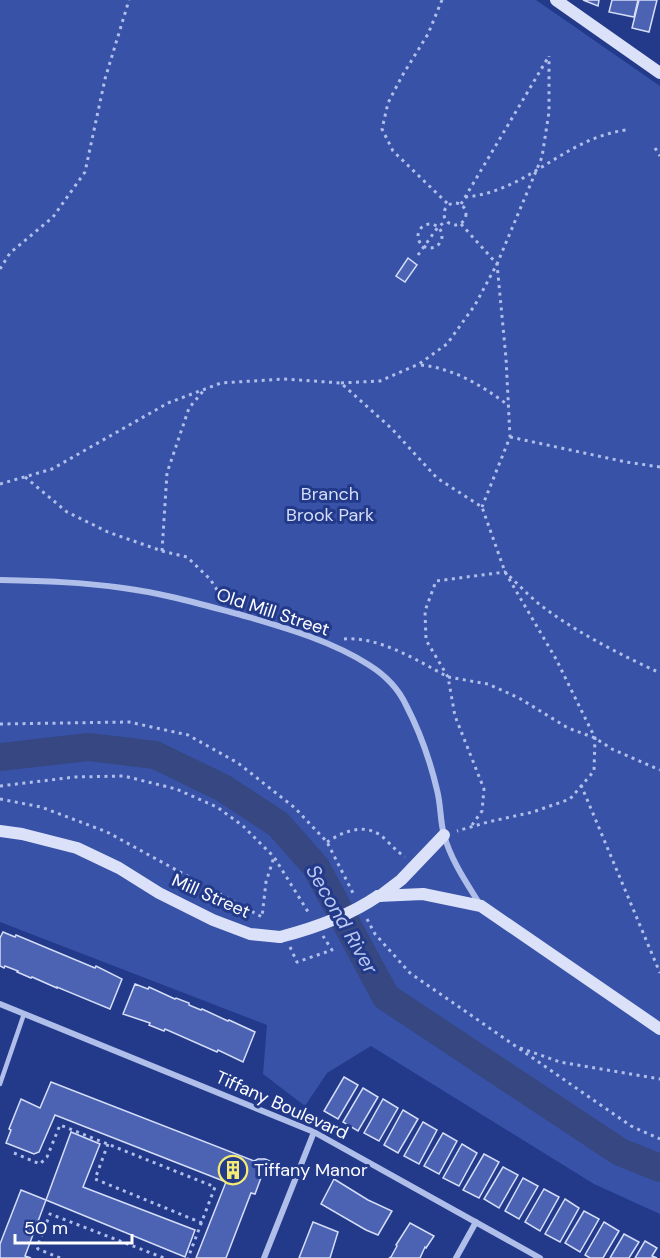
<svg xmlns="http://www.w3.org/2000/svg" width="660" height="1258" viewBox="0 0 660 1258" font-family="'DM Sans',sans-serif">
<rect width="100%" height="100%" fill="#233a8a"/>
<!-- green -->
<path fill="#3752a7" d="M0,0H536L660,86V1214L594,1184L371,1046L327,1073L305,1106L263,1074L267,1025L0,922Z"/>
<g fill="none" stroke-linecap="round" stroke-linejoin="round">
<!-- river -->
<path stroke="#364782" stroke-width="28" d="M0,757L89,747L155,755L223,788L278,824L316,867L386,997L620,1152L660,1168"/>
</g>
<!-- building -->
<g fill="#4b63b2" stroke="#d5ddf8" stroke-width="1.5">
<path d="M583,0H599L598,6Z"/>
<path d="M612,0H638L634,17L609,12Z"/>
<path d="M639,0H657L649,32L632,28Z"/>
<path d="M408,258L417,265L405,282L396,276Z"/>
<path d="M3,932L15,937L16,935L95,968L96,966L122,979L110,1009L57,987V988L32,977L31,978L17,972L18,971L5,966L4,968L0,966V938Z"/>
<path d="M135,984L148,989L149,987L175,999L176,998L189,1003V1005L201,1010L202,1009L228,1021L229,1020L255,1032L243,1062L218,1050L217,1052L165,1029L164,1031L149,1025L150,1023L123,1014Z"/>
<path d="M344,1077L358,1085L338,1119L324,1111Z"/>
<path d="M51,1082L254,1161L258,1159H265L270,1161L271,1168L269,1173L262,1175L255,1194L251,1193L226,1258H196L226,1182L55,1115L39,1152L34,1154L6,1143L11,1130L9,1129L21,1099L40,1108Z"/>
<path d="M363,1088L378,1097L358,1131L343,1122Z"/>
<path d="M383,1099L398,1108L379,1141L364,1133Z"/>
<path d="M403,1110L418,1119L398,1153L384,1145Z"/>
<path d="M423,1122L437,1130L419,1164L404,1156Z"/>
<path d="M71,1132L100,1144L83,1187L195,1230L185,1257L46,1200Z"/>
<path d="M443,1133L457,1141L439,1174L424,1166Z"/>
<path d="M462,1144L477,1153L459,1186L443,1178Z"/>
<path d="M484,1154L499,1162L479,1198L463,1190Z"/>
<path d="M503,1167L518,1175L499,1208L484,1199Z"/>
<path d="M523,1178L538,1186L519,1219L505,1211Z"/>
<path d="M334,1179L368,1200L392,1211L378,1235L366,1230L321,1204Z"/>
<path d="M544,1189L559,1197L540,1231L525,1222Z"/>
<path d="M21,1190L46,1200L25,1256L31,1258H0V1244Z"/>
<path d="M565,1199L579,1208L560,1242L545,1234Z"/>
<path d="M584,1211L599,1219L580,1252L565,1243Z"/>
<path d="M313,1222L338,1232L330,1258H299Z"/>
<path d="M604,1222L619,1231L603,1258H590L585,1255Z"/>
<path d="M410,1223L434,1236L426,1248L425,1247L420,1258H389L391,1257L397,1246L396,1245Z"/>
<path d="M624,1234L639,1242L629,1258H610Z"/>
<path d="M645,1241L657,1248L652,1256L657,1258H635Z"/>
</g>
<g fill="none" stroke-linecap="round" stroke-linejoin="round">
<!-- path -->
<g stroke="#b0beea" stroke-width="3" stroke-dasharray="3 4.5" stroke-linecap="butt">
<path d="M442,0L428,34L402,76L388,103L382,129L393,151L449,205"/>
<path d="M655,148L660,156"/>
<path d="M465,197C528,192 562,139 626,130"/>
<circle cx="455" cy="214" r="11"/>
<path d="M461,204L549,56"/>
<path d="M461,224L497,264L506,358L510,437L482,507"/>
<circle cx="430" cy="236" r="12"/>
<path d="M418,255L438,227L446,221"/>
<path d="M0,269L10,253L53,217L85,172L105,79L129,0"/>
<path d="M421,365C455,369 481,385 508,405"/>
<path d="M341,383L380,381L419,364L447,344L475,305L497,264L542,157L549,112V56"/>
<path d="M510,437L626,462L660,467"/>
<path d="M25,477L67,512L108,532L162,551L187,557L210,579L223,599"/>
<path d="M0,484L52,469L168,403L221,383L284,379L341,383L392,429L437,478L482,507L505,572L556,659L595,738L594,771L570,799L533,812L488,822L457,831"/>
<path d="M162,551L167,473L189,408L204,390"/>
<path d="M344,639C378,636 417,660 446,676"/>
<path d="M448,677L426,640L425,611L436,581L505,572C516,582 527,594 539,604C574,631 619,654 660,673"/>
<path d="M0,724L129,722L188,735L238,763L295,808L327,842L354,895"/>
<path d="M581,785L660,973"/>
<path d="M0,786L75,777L124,776L176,789L217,807L243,826L274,857L310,915"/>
<path d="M0,799L41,807L107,832L262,917L266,882L274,857"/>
<path d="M472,825L482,811L484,789L455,716L448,677L488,684L519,698L568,728L595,738L612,749L660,770"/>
<path d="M327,842C346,830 368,821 387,841C393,847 398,852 405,857"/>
<path d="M367,919L375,934L410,973L631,1126L660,1139"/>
<path d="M290,947L297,962L332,950L323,936"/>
<path d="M520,1048L560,1062L660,1079"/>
<path d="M108,1144L95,1179L202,1223"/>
<path d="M14,1153L40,1164L47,1157L60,1125L215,1187L188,1258"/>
<path d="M60,1258L38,1249L37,1247L50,1214L164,1258"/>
</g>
<!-- lane -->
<path stroke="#b0beea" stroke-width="4.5" d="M0,1084L24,1014"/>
<!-- street -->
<g stroke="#b0beea" stroke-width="6">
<path d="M0,580C41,581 82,582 123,588C162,593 200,604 238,614C282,627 330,640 369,665C385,675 398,688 406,705C420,732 430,760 437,790C441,805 440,821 444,835C451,860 466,882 479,903"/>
<path d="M0,1004L314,1132L540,1258"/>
<path d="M264,1258L314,1132"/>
<path d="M456,1258L476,1222"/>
</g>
<!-- secondary -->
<g stroke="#dbe1f8" stroke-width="12">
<path d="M556,0L660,73"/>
<path d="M0,831L22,834L77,848L119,868L159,893L213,920L250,934L280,937"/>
<path d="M378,896L423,894L481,906L660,1029"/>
<path d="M380,896L401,880L444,835"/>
</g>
<!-- secondary-bridge -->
<path stroke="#dbe1f8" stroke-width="12" d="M280,937C315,928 349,916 378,896"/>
</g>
<!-- icons -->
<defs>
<g id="building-ring" transform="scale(1.5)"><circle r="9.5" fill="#233a8a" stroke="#f5eb73" stroke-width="1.5"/><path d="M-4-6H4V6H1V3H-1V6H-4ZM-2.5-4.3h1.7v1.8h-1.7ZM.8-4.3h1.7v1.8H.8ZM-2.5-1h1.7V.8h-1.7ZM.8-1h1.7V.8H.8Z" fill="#f5eb73"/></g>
</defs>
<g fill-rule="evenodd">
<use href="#building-ring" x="233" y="1170"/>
</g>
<g text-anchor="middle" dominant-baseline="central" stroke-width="6" stroke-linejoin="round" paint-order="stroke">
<!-- park labels -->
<g font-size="18" fill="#d5ddf8" stroke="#233a8a">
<text x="330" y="494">Branch<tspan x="330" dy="21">Brook Park</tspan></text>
</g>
<!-- street labels -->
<g font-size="18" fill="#fff" stroke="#233a8a">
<text transform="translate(273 612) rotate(18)">Old Mill Street</text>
<text transform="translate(211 896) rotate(24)">Mill Street</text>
<text transform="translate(282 1105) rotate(24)">Tiffany Boulevard</text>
</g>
<!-- poi labels -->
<g font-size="18" fill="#fff" stroke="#233a8a" text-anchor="start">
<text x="254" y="1170">Tiffany Manor</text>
</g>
<!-- water labels -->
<g font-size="20" font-style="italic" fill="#bcc9f1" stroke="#233a8a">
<text transform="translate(342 919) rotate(60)">Second River</text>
</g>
</g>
<!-- scale -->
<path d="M15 1234v9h117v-9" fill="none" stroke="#ffffff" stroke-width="3"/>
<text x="24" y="1234" font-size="18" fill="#ffffff" stroke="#233a8a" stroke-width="4.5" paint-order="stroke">50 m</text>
</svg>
